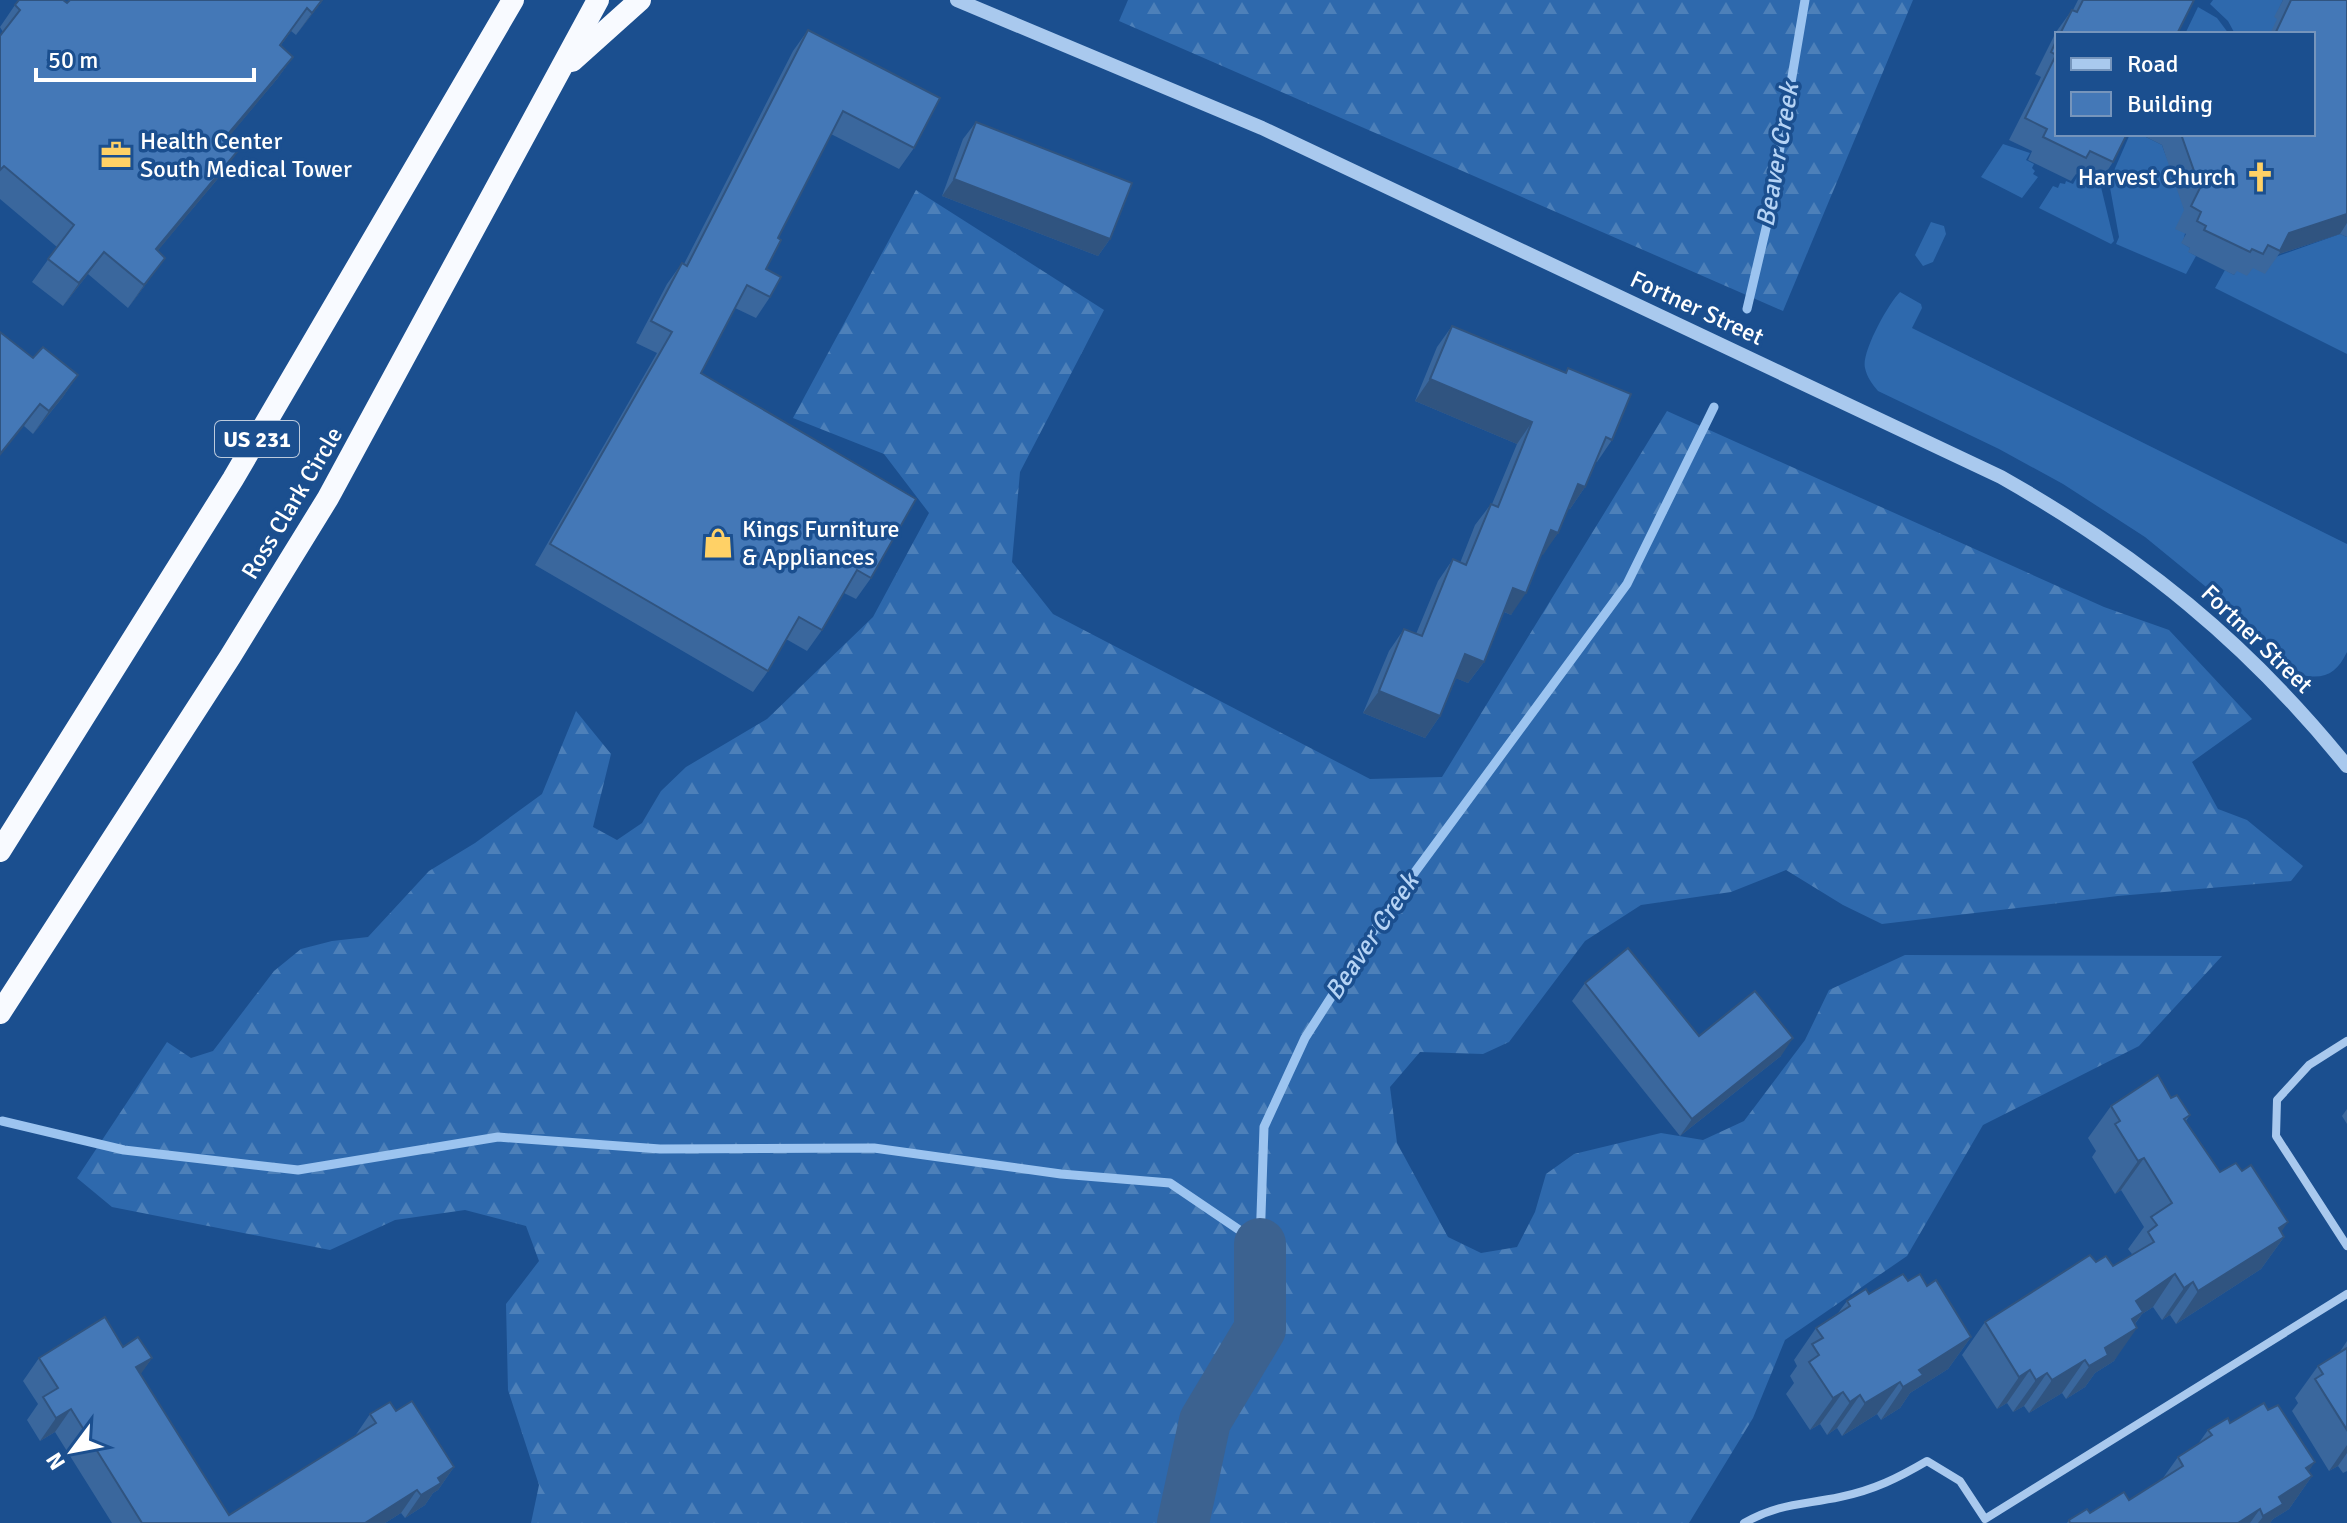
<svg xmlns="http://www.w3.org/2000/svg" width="2347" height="1523" viewBox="0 0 2347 1523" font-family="Signika,sans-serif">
<defs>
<pattern id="forest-firs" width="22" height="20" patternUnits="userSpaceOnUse" patternTransform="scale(2)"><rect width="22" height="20" fill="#2e69ad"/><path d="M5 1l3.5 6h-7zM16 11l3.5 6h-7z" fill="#4d80b9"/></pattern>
</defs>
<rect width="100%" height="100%" fill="#1b4f8f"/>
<!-- grass -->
<g fill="#2e69ad">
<path d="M2213,0H2283L2275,17L2308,34H2235L2228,21L2210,4Z"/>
<path d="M2198,7L2217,18L2229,34H2185Z"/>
<path d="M2130,134H2140L2162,145C2171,172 2195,215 2182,243L2190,248L2189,252L2196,256L2186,274L2116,244L2119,237L2109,182Z"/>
<path d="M2003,144L2030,153L2026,160L2034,164L2032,168L2035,171L2033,174L2038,177L2022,198L1981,177Z"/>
<path d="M2078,175L2101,187L2114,241L2111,244L2039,208L2053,186L2058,188L2060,183L2065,184L2066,181L2073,184Z"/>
<path d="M1931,222L1944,226L1946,234L1933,262L1923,266L1915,255Z"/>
<path d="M2340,234L2347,237V354L2215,288L2225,270L2234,275L2236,271Z"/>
<path d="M1900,292L1921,304L1922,308L1912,328L2347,544V652C2337,673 2325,680 2302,675L2233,609L2145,537L2063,484L1999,449L1878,391C1872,384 1867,377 1865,368C1861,353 1888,304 1900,292Z"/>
</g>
<!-- forest -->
<g fill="url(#forest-firs)">
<path d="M1128,0H1913L1783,311L1119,21Z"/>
<path d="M916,190L1104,310L1020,472L1012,562L1053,614L1370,779L1442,777L1667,411L2104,607L2169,630L2252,719L2192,762L2218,809L2247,820L2303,866L2291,881L2118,896L1882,924L1843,905L1786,870L1731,892L1641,905L1585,941L1509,1042L1483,1054L1420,1052L1390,1087L1397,1143L1448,1237L1481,1253L1517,1247L1535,1212L1546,1174L1574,1154L1661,1133L1703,1140L1744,1121L1805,1040L1829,990L1905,955L2222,956L2139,1046L1983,1125L1907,1256L1785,1340L1753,1418L1689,1523H531L539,1485L508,1390L506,1304L539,1261L526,1226L465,1210L395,1220L330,1250L112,1207L77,1178L167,1042L191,1058L213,1051L274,971L301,949L332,941L368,937L429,871L475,843L542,794L576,711L611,754L593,827L617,840L642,823L661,791L686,767L767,719L873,617L929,513L884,454L793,418Z"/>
</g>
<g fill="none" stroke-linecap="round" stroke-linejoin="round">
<!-- stream -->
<g stroke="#9cc4f0" stroke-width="9">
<path d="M1747,309L1767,224L1805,0"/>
<path d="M2,1121L124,1150L298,1170L498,1137L660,1149L874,1148L1061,1174L1170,1183L1260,1244"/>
<path d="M1260,1244L1264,1127L1305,1038L1387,910L1627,584L1714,407"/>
</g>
<!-- river -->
<path stroke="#3c6290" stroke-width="52" d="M1183,1523L1205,1421L1260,1329V1244"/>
<!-- minor -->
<g stroke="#a9c9ee" stroke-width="8">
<path d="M2347,1041L2309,1065L2277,1100L2276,1136L2347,1246"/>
<path d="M1744,1523C1780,1503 1802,1505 1840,1497C1874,1490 1898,1478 1927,1461L1960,1481L1985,1519L2347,1294"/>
</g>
<!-- tertiary -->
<path stroke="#a9c9ee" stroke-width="14" d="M957,0L1262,128L2001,477C2140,556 2246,641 2347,766"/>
<!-- trunk -->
<g stroke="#f8faff" stroke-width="22">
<path d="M572,61L640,0"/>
<path d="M0,851L233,479L513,0"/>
<path d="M0,1013L230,657L328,498L598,0"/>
</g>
</g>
<!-- wall -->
<g fill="#3a679d">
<path d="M70,0H323L296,35L291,31L281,45L293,57L277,79L229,136L225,170L158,250L149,280L128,308L88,274L63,306L32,282L57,247L0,199V36L3,32L0,27L15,5L67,3Z"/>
<path d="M2078,0H2194L2177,34H2057V134L2113,162L2098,185L2076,174L2071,181L2028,160L2032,151L2009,140L2041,77L2035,74L2056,32L2072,10H2073Z"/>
<path d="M2283,0H2347V237L2340,234L2279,254L2265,274L2253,268L2247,276L2237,271L2234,275L2188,252L2190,248L2181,243L2186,234L2175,229L2184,210L2162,145L2140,134H2313V34H2270L2277,19L2274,17Z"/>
<path d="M808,30L914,148L899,169L831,134L778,238L766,269L770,297L756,318L735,308L701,373L871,578L856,599L844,593L822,630L807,651L786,639L768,671L753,692L535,565L657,353L636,343L667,284L682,263L684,264L793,51Z"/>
<path d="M976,122L1110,239L1098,256L942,196L963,139Z"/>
<path d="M1452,326L1565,373L1568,368L1612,440L1597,462H1596L1585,487L1570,509L1568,508L1558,533L1542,554L1511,615L1504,612L1484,662L1468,683L1456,678L1440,716L1425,738L1363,713L1389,651L1404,629L1416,634L1438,581L1453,559L1460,563L1475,525L1491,504H1492L1517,444L1415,401L1437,347Z"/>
<path d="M33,358L78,375L62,398L33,434L24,426Z"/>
<path d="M1585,983L1699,1036L1781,1056L1680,1136L1572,1001Z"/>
<path d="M2171,1098L2190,1115L2186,1121L2220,1172L2281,1232L2284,1237L2261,1269L2176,1324L2170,1315L2162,1320L2153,1307L2142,1314L2135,1324L2114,1361L2095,1373L2085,1387L2066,1399L2062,1393L2029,1413L2024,1406L2013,1412L2007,1403L1997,1409L1962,1355L1985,1322L2096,1262L2113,1266L2131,1256L2132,1254L2128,1249L2144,1227L2121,1190L2115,1194L2092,1157L2096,1151L2088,1138L2111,1106Z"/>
<path d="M2347,1109V1124L2342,1116Z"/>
<path d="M1908,1281L1927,1286L1971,1337L1948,1369L1910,1393L1900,1408L1881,1420L1877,1414L1842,1436L1837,1428L1827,1435L1820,1424L1810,1430L1786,1394L1794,1383L1790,1376L1797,1366L1794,1360L1816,1328L1838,1313L1847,1301Z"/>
<path d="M2347,1341V1471L2343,1473L2338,1466L2329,1471L2292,1411L2298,1403L2295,1398L2318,1366L2339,1353Z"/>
<path d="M123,1347L152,1358L140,1374L229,1515L355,1436L370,1414L396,1411L454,1467L438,1490L433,1493L425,1505L405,1518L401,1513L385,1523H112L55,1432L40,1441L27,1420L38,1404L23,1381L39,1358Z"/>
<path d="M2230,1423L2309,1471L2312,1476L2289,1509L2273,1519L2270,1523H2067L2069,1520L2129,1500L2163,1478L2178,1457L2198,1444L2208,1430Z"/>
</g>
<!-- shaded-wall -->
<g fill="#305480">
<path d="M322,0H323L296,35L312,13Z"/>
<path d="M293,57L277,79L212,157L228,134Z"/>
<path d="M241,147L225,170L140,272L156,249Z"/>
<path d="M954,179L1110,239L1098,256L942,196Z"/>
<path d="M2347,214V223L2340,234L2279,254L2289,233Z"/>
<path d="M104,252L88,274L63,306L79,283Z"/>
<path d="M165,258L149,280L128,308L144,285Z"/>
<path d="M78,375L62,398L33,434L49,411Z"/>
<path d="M1430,379L1532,422L1517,444L1415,401Z"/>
<path d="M40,404L24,426L0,456V454Z"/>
<path d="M1578,484L1585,487L1570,509L1562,506Z"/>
<path d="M1551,530L1558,533L1543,555L1536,552Z"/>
<path d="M1513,588L1526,593L1511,615L1498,609Z"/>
<path d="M1465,654L1484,662L1468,683L1450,676Z"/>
<path d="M1379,691L1440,716L1425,738L1363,713Z"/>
<path d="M1793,1038L1781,1056L1680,1136L1692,1119Z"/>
<path d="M2144,1158L2121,1190L2115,1194L2138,1161Z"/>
<path d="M2288,1222L2273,1244L2284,1237L2261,1269L2176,1324L2198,1291L2279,1228Z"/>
<path d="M2175,1274L2153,1307L2142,1314L2127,1334L2137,1328L2114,1361L2095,1373L2085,1387L2066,1399L2136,1301Z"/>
<path d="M2193,1282L2170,1315L2162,1320L2184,1288Z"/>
<path d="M1971,1337L1948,1369L1910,1393L1900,1408L1881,1420L1903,1387L1919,1370Z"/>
<path d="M152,1358L136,1381V1367Z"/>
<path d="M2085,1360L2062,1393L2029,1413L2052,1380Z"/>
<path d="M2030,1370L2007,1403L1997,1409L2019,1377Z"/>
<path d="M2047,1373L2024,1406L2013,1412L2036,1380Z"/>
<path d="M1900,1382L1877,1414L1842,1436L1865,1403Z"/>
<path d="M1843,1392L1820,1424L1810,1430L1833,1398Z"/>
<path d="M1860,1395L1837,1428L1827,1435L1850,1402Z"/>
<path d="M71,1409L55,1432L40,1441L56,1418Z"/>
<path d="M2347,1445V1453L2338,1466L2329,1471Z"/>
<path d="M2315,1462L2300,1484L2312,1476L2289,1509L2273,1519L2270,1523H2258L2279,1497L2306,1468Z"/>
<path d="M454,1467L438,1490L433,1493L425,1505L405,1518L421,1495L438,1478Z"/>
<path d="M417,1490L401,1513L385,1523H365Z"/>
<path d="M2260,1509L2250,1523H2238Z"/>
</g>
<!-- building -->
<g fill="#4478b7" stroke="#305480" stroke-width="2">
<path d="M19,0H63L67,3L70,0H322L312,13L307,8L280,45L293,57L228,134L241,147L156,249L165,258L144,285L104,252L79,283L48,259L74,225L4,166L0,170V36L20,10L15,5Z"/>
<path d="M2083,0H2194L2177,34H2060L2072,10L2077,12Z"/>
<path d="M2291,0H2347V214L2289,233L2280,251L2268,245L2263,254L2252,249L2250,252L2204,230L2206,226L2197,221L2201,212L2191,206L2200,188L2181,134H2313V34H2275Z"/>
<path d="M808,30L940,98L914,148L843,111L778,238L781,240L766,269L781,277L770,297L747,285L701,373L916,499L871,578L857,570L822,630L799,617L768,671L550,544L672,332L651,321L682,263L687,266Z"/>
<path d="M2057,39V134H2127L2113,162L2090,151L2086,158L2043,137L2047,129L2025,118L2056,55L2051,52Z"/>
<path d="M976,122L1132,183L1110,239L954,179Z"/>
<path d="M1452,326L1566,373L1568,368L1631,394L1612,440L1606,437L1585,487L1578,484L1558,533L1551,530L1526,593L1513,588L1484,662L1465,654L1440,716L1379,691L1404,629L1422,636L1453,559L1466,565L1491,504L1498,507L1532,422L1430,379Z"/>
<path d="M0,332L33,358L43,347L78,375L49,411L40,404L0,454Z"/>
<path d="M1628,948L1699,1036L1755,991L1793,1038L1692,1119L1585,983Z"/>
<path d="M2158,1075L2171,1098L2177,1095L2190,1115L2184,1119L2220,1172L2236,1163L2242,1171L2251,1165L2288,1222L2279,1228L2284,1237L2198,1291L2193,1282L2184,1288L2175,1274L2136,1301L2143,1312L2132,1319L2137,1328L2105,1348L2108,1355L2089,1366L2085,1360L2052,1380L2047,1373L2036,1380L2030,1370L2019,1377L1985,1322L2090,1255L2096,1262L2106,1256L2113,1266L2154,1242L2148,1232L2157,1225L2151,1217L2172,1203L2144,1158L2138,1161L2115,1124L2120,1121L2111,1106Z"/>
<path d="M1903,1274L1908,1281L1920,1274L1927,1286L1936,1280L1971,1337L1919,1370L1923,1375L1903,1387L1900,1382L1865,1403L1860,1395L1850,1402L1843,1392L1833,1398L1809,1362L1819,1355L1812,1344L1823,1338L1816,1328L1850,1306L1847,1301L1866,1289L1869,1294Z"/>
<path d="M105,1317L123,1347L138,1337L152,1358L136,1367L229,1515L376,1423L370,1414L390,1402L396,1411L412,1401L454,1467L438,1478L441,1483L421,1495L417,1490L365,1523H142L71,1409L56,1418L43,1397L58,1388L39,1358Z"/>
<path d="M2347,1348V1430L2315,1379L2323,1374L2318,1366Z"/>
<path d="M2264,1403L2268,1410L2278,1405L2315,1462L2306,1468L2312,1476L2279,1497L2283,1504L2263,1516L2260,1509L2238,1523H2070L2069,1520L2087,1509L2090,1513L2124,1492L2129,1500L2183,1466L2178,1457L2212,1435L2208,1430L2228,1418L2230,1423Z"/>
</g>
<!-- icons -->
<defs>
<g id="office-bare" transform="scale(2.4)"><path d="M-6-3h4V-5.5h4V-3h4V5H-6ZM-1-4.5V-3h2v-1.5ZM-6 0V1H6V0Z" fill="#ffd166" stroke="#1b4f8f" stroke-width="2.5" paint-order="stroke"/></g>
<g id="church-bare" transform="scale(2.4)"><path d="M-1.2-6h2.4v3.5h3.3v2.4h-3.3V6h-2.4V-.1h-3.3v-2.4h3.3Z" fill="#ffd166" stroke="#1b4f8f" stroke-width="2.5" paint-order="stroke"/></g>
<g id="shop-bare" transform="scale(2.4)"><path d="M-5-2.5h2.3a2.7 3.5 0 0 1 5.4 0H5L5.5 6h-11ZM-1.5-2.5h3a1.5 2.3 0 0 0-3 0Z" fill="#ffd166" stroke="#1b4f8f" stroke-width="2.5" paint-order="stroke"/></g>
</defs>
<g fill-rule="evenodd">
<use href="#office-bare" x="116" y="155"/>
<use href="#church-bare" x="2260" y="177"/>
<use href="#shop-bare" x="718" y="543"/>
</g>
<g text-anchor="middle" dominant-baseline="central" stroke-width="7" stroke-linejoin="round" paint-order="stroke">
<!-- shield labels -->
<rect fill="#1b4f8f" stroke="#bbcadd" stroke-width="2" x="215" y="421" width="84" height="36" rx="6"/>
<g font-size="22" font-weight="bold" fill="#fff">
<text x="257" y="439">US 231</text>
</g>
<!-- poi labels -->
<g font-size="24" fill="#fff" stroke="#1b4f8f" text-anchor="start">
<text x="140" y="141">Health Center<tspan x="140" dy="28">South Medical Tower</tspan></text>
<text x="2236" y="177" text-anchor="end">Harvest Church</text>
<text x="742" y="529">Kings Furniture<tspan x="742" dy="28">&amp; Appliances</tspan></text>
</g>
<!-- street labels -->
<g font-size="24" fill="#fff" stroke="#1b4f8f">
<text transform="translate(1697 308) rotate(25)">Fortner Street</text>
<text transform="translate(292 503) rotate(-59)">Ross Clark Circle</text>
<text transform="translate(2257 639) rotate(44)">Fortner Street</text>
</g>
<!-- water labels -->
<g font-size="26" font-style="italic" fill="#b5d3f5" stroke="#1b4f8f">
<text transform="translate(1778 155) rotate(-80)">Beaver Creek</text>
<text transform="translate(1372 937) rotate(-56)">Beaver Creek</text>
</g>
</g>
<!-- legend -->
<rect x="2055" y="32" width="260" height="104" fill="#1b4f8f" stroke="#7695bc" stroke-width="2"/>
<rect x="2071" y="58" width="40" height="12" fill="#a9c9ee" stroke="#7695bc" stroke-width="2"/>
<text x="2127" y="72" font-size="24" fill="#ffffff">Road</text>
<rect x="2071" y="92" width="40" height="24" fill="#4478b7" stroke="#7695bc" stroke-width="2"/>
<text x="2127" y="112" font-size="24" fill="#ffffff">Building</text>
<!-- north arrow -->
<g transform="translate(72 1451) rotate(238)" stroke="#1b4f8f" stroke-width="6" paint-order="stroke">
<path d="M0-6L14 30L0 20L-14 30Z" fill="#ffffff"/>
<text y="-12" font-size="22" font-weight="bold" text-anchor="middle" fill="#ffffff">N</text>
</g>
<!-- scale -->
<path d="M36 68v12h218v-12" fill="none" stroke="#ffffff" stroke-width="4"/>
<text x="48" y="68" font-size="24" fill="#ffffff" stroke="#1b4f8f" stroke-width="6" paint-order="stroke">50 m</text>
</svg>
